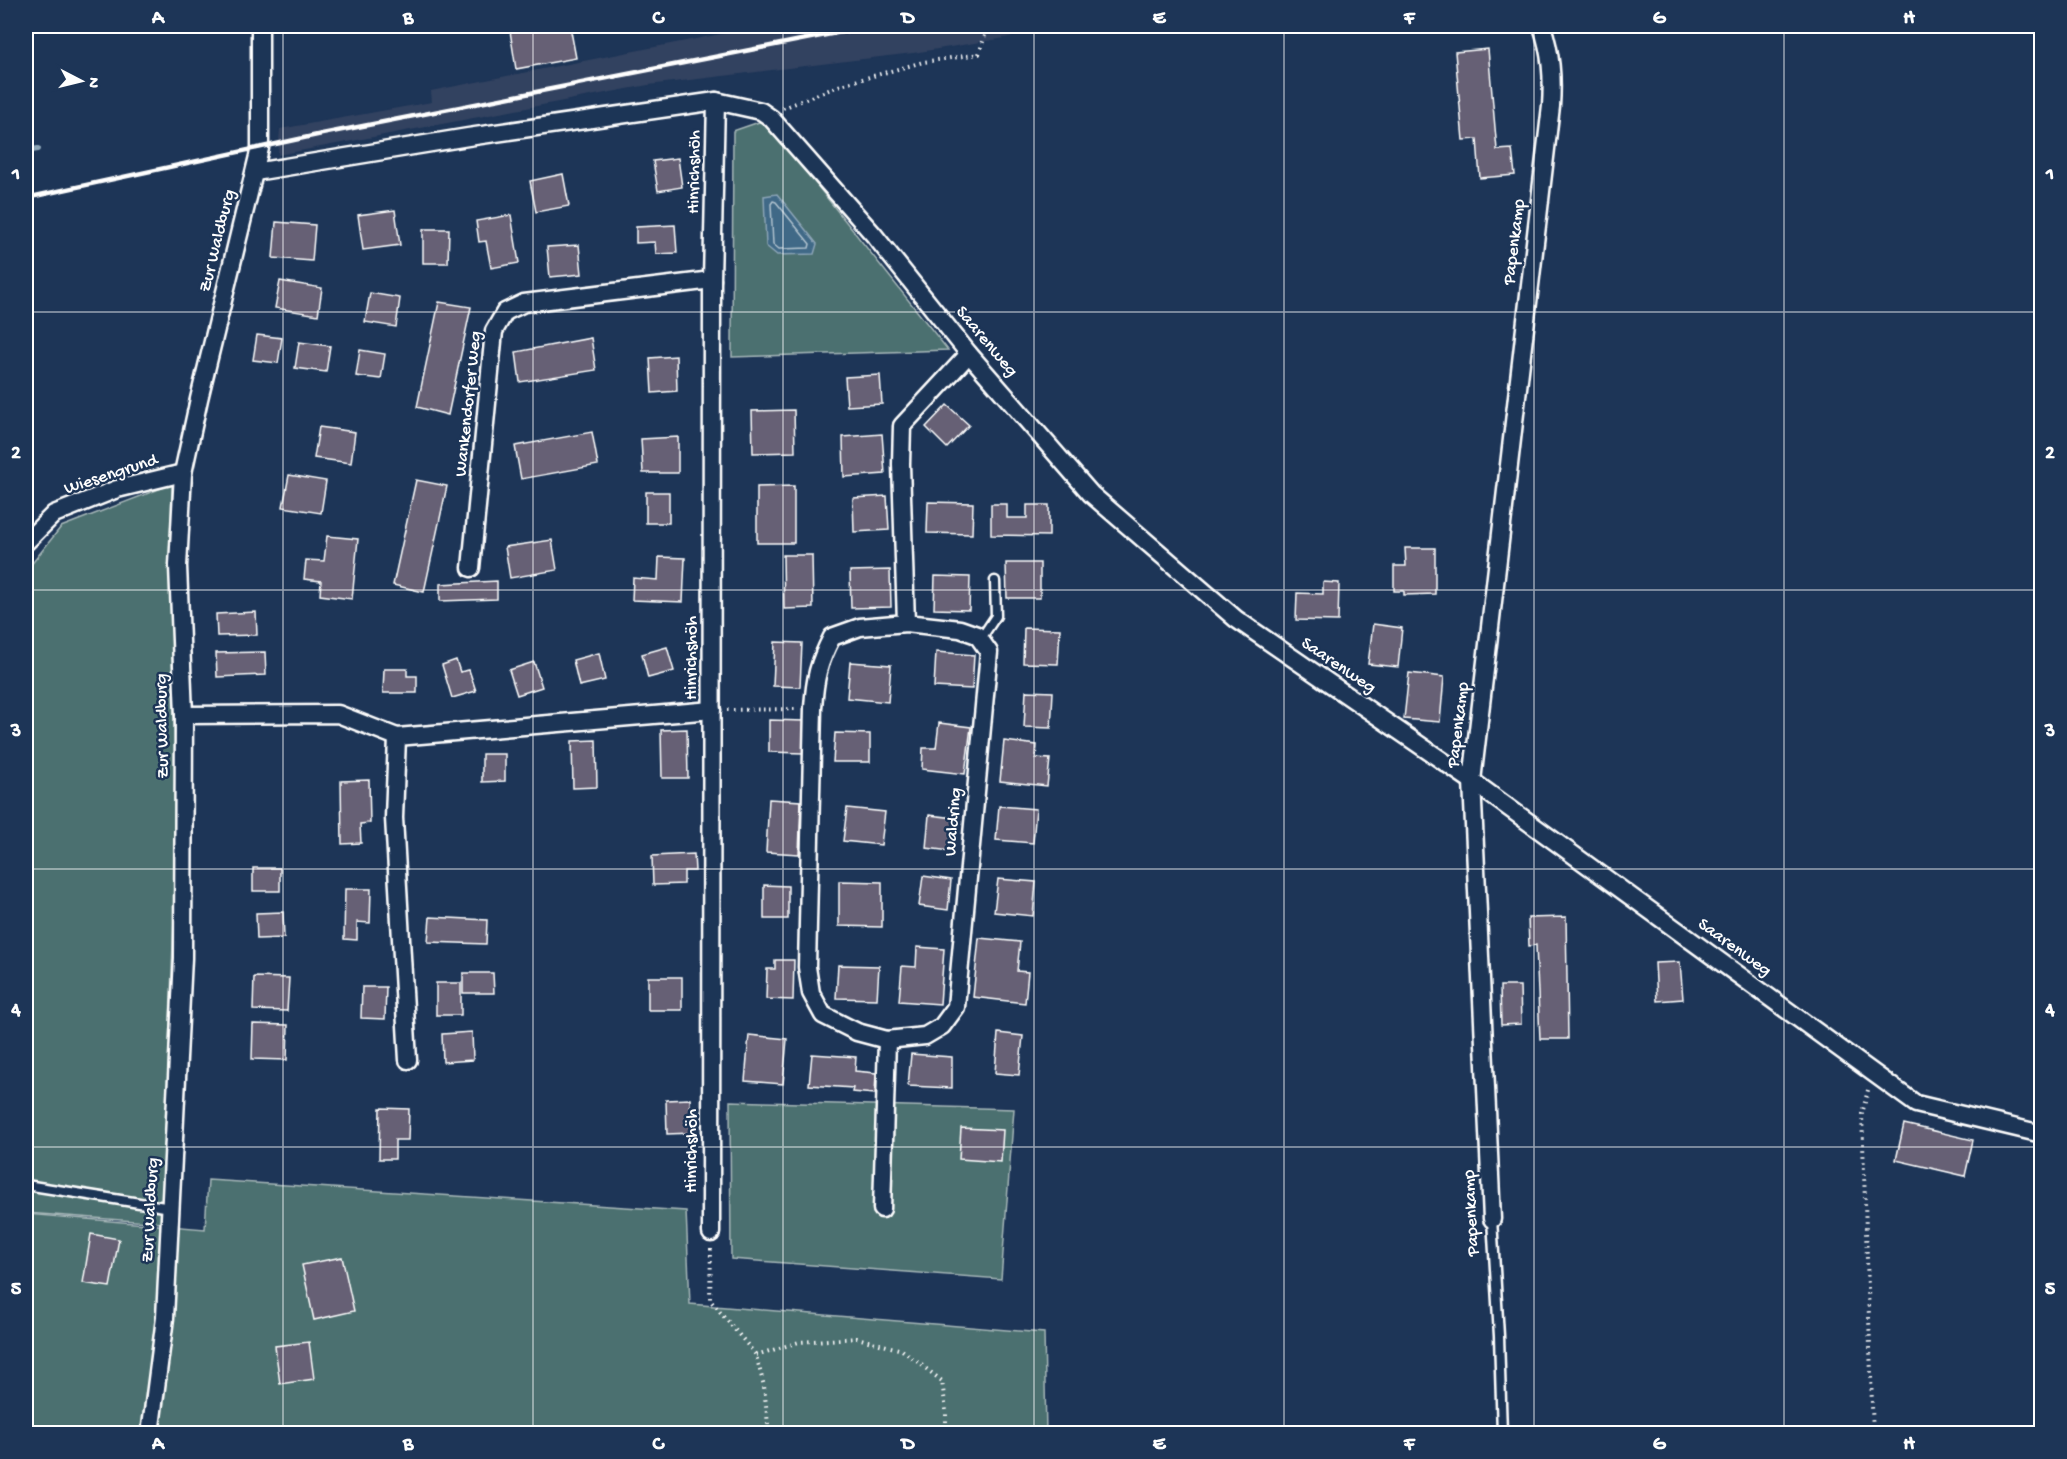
<svg xmlns="http://www.w3.org/2000/svg" width="2067" height="1459" viewBox="0 0 2067 1459" font-family="'Gochi Hand',sans-serif">
<rect width="100%" height="100%" fill="#1d3557"/>
<filter id="ink" filterUnits="userSpaceOnUse"><feTurbulence type="fractalNoise" baseFrequency=".0167" numOctaves="2"/><feDisplacementMap in="SourceGraphic" scale="12" xChannelSelector="R" yChannelSelector="G"/><feConvolveMatrix kernelMatrix="1 2 1 2 8 2 1 2 1" color-interpolation-filters="sRGB"/></filter>
<g filter="url(#ink)">
<!-- built -->
<path fill="#334260" d="M762,26H1060L999,39L913,53L648,85L278,155L280,129L432,102L431,91Z"/>
<!-- green -->
<g fill="#4c6f70" stroke="#a6b7b8" stroke-width="1.5">
<path d="M765,120L948,350L732,357L733,131Z"/>
<path d="M172,484L170,570L177,842L162,1223L26,1213V571L61,527Z"/>
<path d="M730,1101L1014,1109L1001,1279L731,1259Z"/>
<path d="M208,1180L686,1211L690,1304L1044,1333L1046,1433H26V1214L205,1229Z"/>
</g>
<!-- water -->
<path fill="#3f6987" stroke="#8ca5b7" stroke-width="1.5" d="M777,194L817,244L814,254L777,255L766,246L764,196Z"/>
<g fill="none" stroke-linecap="round" stroke-linejoin="round">
<!-- shore -->
<path stroke="#b2c3cf" stroke-width="1.5" d="M773,201L776,202L810,244L809,248L779,249L773,244L771,204Z"/>
<!-- stream -->
<path stroke="#8ca5b7" stroke-width="6" d="M26,151L38,149L26,151"/>
</g>
<!-- building -->
<g fill="#666175" stroke="#fff" stroke-width="1.5">
<path d="M542,26H570L576,58L516,69L510,31Z"/>
<path d="M1488,49L1497,150L1512,149L1515,175L1480,178L1477,139L1463,140L1455,52Z"/>
<path d="M678,158L682,187L658,191L653,161Z"/>
<path d="M563,174L569,206L536,212L530,181Z"/>
<path d="M395,210L400,245L363,250L358,215Z"/>
<path d="M511,215L519,263L491,268L486,241L479,242L476,221Z"/>
<path d="M276,222L315,225L312,261L273,258Z"/>
<path d="M675,225L677,253L656,254L655,242L636,243V227Z"/>
<path d="M423,229H449L448,263H423Z"/>
<path d="M579,245L582,274L550,277L547,247Z"/>
<path d="M280,281L322,288L318,315L275,308Z"/>
<path d="M370,293L400,298L396,327L365,322Z"/>
<path d="M439,302L471,307L448,415L417,407Z"/>
<path d="M257,335L282,338L278,363L253,360Z"/>
<path d="M591,338L596,370L520,382L516,352Z"/>
<path d="M299,342L330,346L326,372L295,368Z"/>
<path d="M360,350L385,354L381,379L356,376Z"/>
<path d="M676,356L677,391L652,393L650,358Z"/>
<path d="M880,375L882,404L847,406L845,377Z"/>
<path d="M947,405L969,425L947,448L926,427Z"/>
<path d="M794,410L795,452L753,453L752,411Z"/>
<path d="M319,427L355,432L351,463L314,458Z"/>
<path d="M592,432L598,465L521,479L515,446Z"/>
<path d="M882,434L885,474L844,477L843,437Z"/>
<path d="M678,437V473H643L641,439Z"/>
<path d="M289,475L326,481L321,513L283,507Z"/>
<path d="M416,480L447,486L424,592L393,585Z"/>
<path d="M794,486V543H757V487Z"/>
<rect x="646" y="492" width="23" height="31"/>
<path d="M887,496L889,530L854,532L853,498Z"/>
<path d="M928,502L973,503L972,534L927,533Z"/>
<path d="M991,504H1007V518H1027V505H1049V536L991,535Z"/>
<path d="M327,536L358,539L352,599L320,595L321,581L304,579L306,560L324,561Z"/>
<path d="M552,540L557,570L510,578L505,547Z"/>
<path d="M1405,548H1435V594L1404,595V591H1394V566H1406Z"/>
<path d="M783,555H812L813,608L784,609Z"/>
<path d="M659,557L685,558L683,602L632,600L633,578L658,580Z"/>
<path d="M1006,563H1040V598H1007Z"/>
<path d="M890,570L891,607L851,608L850,571Z"/>
<path d="M935,576L970,577L969,610L934,609Z"/>
<path d="M497,581V599L440,601V584Z"/>
<path d="M1323,582L1339,583L1338,621L1296,620L1297,593L1323,594Z"/>
<path d="M256,612L257,635L217,636L216,614Z"/>
<path d="M1373,624L1402,628L1398,667L1368,664Z"/>
<path d="M1024,628L1060,629L1058,664L1023,663Z"/>
<path d="M775,642L802,643L800,687L773,686Z"/>
<path d="M667,647L674,671L648,678L642,654Z"/>
<path d="M265,652L266,675L217,677L216,653Z"/>
<path d="M936,652L974,655L972,689L934,687Z"/>
<path d="M599,653L605,680L579,686L573,660Z"/>
<path d="M456,660L460,672L469,670L476,691L452,698L442,665Z"/>
<path d="M534,662L542,687L517,695L509,670Z"/>
<path d="M850,662L891,665L888,702L847,698Z"/>
<path d="M384,669H407V676H417V693H383Z"/>
<path d="M1409,673L1444,677L1440,722L1404,719Z"/>
<path d="M1026,691L1053,692L1051,728L1024,727Z"/>
<path d="M769,720L804,721L803,753L769,752Z"/>
<path d="M939,723L971,727L965,774L922,769L923,748H936Z"/>
<path d="M687,729L688,778H662L661,730Z"/>
<path d="M835,733L870,734V762H833Z"/>
<path d="M596,740L597,787L573,788L572,741Z"/>
<path d="M1004,741L1037,745L1036,758L1050,759L1047,786L1000,781Z"/>
<path d="M482,754H505V781L482,782Z"/>
<path d="M369,780L370,823L360,824L361,843L342,844L341,781Z"/>
<path d="M769,799L801,801L799,854L766,852Z"/>
<path d="M999,806L1036,809L1033,843L996,840Z"/>
<path d="M847,808L885,812L881,845L843,841Z"/>
<path d="M929,815L955,818L951,851L926,848Z"/>
<path d="M694,854L695,871H684V884L653,885L652,856Z"/>
<rect x="253" y="868" width="27" height="23"/>
<path d="M923,876L951,880L948,910L919,906Z"/>
<path d="M998,879L1036,882L1033,916L994,912Z"/>
<path d="M839,881L882,882V927L839,926Z"/>
<path d="M764,885L788,886V919H764Z"/>
<path d="M345,889H371L370,923L357,922V940L344,939Z"/>
<path d="M283,912L284,938L257,939L256,913Z"/>
<path d="M430,917L487,920L486,944L428,942Z"/>
<path d="M1566,917L1568,1039H1540L1536,945L1529,946L1528,918Z"/>
<path d="M979,938L1020,942L1017,971L1028,972L1025,1003L973,997Z"/>
<path d="M917,947L944,949L940,1004L899,1001L902,966L916,967Z"/>
<path d="M775,960H794L793,1000L766,999L767,969H775Z"/>
<path d="M1680,962L1683,999L1657,1001L1655,963Z"/>
<path d="M838,965L879,966L877,999L836,998Z"/>
<path d="M463,973H493L494,993H463Z"/>
<path d="M254,977L289,978L287,1011L253,1010Z"/>
<rect x="648" y="977" width="34" height="33"/>
<rect x="436" y="983" width="25" height="32"/>
<path d="M1500,986H1520L1521,1024L1501,1025Z"/>
<path d="M362,987H386L385,1019L361,1018Z"/>
<path d="M253,1024L288,1025L287,1060L252,1059Z"/>
<path d="M472,1032L473,1060L443,1062L442,1034Z"/>
<path d="M998,1033L1023,1036L1019,1075L995,1073Z"/>
<path d="M749,1035L787,1039L783,1084L745,1081Z"/>
<path d="M812,1054L856,1057L855,1071L876,1073L875,1094L852,1092L853,1088L809,1085Z"/>
<path d="M911,1054L952,1057V1088L908,1086Z"/>
<path d="M690,1099L692,1133L667,1134L666,1100Z"/>
<path d="M380,1108L409,1109L408,1140H395V1159H379Z"/>
<path d="M1904,1124L1973,1140L1965,1176L1896,1160Z"/>
<path d="M961,1128L1003,1130L1001,1162L959,1159Z"/>
<path d="M91,1234L119,1239L110,1287L83,1283Z"/>
<path d="M342,1257L354,1311L314,1320L302,1265Z"/>
<path d="M309,1342L314,1379L280,1384L275,1346Z"/>
</g>
<g fill="none" stroke-linecap="round" stroke-linejoin="round">
<!-- service casing -->
<g stroke="#fff" stroke-width="13">
<g id="service">
<path d="M980,640L996,616L995,581"/>
<path d="M26,1185L171,1208"/>
<path d="M1492,1219L1499,1336L1502,1434"/>
</g>
</g>
<!-- minor casing -->
<g stroke="#fff" stroke-width="21">
<g id="minor">
<path d="M255,172L468,137L716,101L761,111L771,118L874,235L969,354L1091,494L1236,619L1472,781L1916,1104L2042,1134"/>
<path d="M26,542L54,514L117,489L183,473"/>
<path d="M471,568L494,331L505,312L524,303L712,280"/>
<path d="M906,623L860,627L832,637C818,664 815,678 813,708L807,967L811,993L823,1015L857,1032L887,1040L925,1036L942,1026L956,1007L989,652L977,635L960,629L906,623L901,464L902,426L969,354"/>
<path d="M184,715L338,714L397,737L712,710"/>
<path d="M397,737L394,818L408,1060"/>
<path d="M882,1209L887,1040"/>
<path d="M1492,1219L1472,781L1551,106C1553,76 1551,54 1542,26"/>
<path d="M711,1233L712,280L716,101"/>
<path d="M150,1434L165,1318L183,958L184,715L178,566L183,473L199,399L260,148V26"/>
</g>
</g>
<!-- path -->
<g stroke="#fff" stroke-width="4" stroke-dasharray="1.5 4.5" stroke-linecap="butt">
<path d="M783,108L841,85L923,62L979,54L988,26"/>
<path d="M727,710L798,709"/>
<path d="M1868,1090L1862,1114L1873,1434"/>
<path d="M711,1249L710,1300L756,1355L764,1386L769,1434"/>
<path d="M756,1355L799,1342L857,1338L902,1350L942,1381L946,1411V1434"/>
</g>
<!-- service -->
<use href="#service" stroke="#1d3557" stroke-width="8"/>
<!-- minor -->
<use href="#minor" stroke="#1d3557" stroke-width="16"/>
<!-- rail -->
<path stroke="#fff" stroke-width="4.5" d="M26,198L322,134L872,26"/>
</g>
</g>
<!-- grid -->
<path fill="none" stroke="#fff" stroke-width="1.5" stroke-opacity="0.55" d="M283,26V1434M533,26V1434M783,26V1434M1034,26V1434M1284,26V1434M1534,26V1434M1784,26V1434M26,312H2042M26,590H2042M26,869H2042M26,1147H2042"/>
<g text-anchor="middle" dominant-baseline="central" stroke-width="5" stroke-linejoin="round" paint-order="stroke">
<!-- street labels -->
<g font-size="18" fill="#fff" stroke="#1d3557">
<text transform="translate(695 172) rotate(-89)">Hinrichshöh</text>
<text transform="translate(218 241) rotate(-76)">Zur Waldburg</text>
<text transform="translate(1515 242) rotate(-83)">Papenkamp</text>
<text transform="translate(986 342) rotate(50)">Saarenweg</text>
<text transform="translate(469 404) rotate(-84)">Wankendorfer Weg</text>
<text transform="translate(111 475) rotate(-18)">Wiesengrund</text>
<text transform="translate(692 658) rotate(-90)">Hinrichshöh</text>
<text transform="translate(1338 666) rotate(34)">Saarenweg</text>
<text transform="translate(1459 725) rotate(-83)">Papenkamp</text>
<text transform="translate(163 726) rotate(-91)">Zur Waldburg</text>
<text transform="translate(954 822) rotate(-85)">Waldring</text>
<text transform="translate(1734 948) rotate(36)">Saarenweg</text>
<text transform="translate(692 1151) rotate(-90)">Hinrichshöh</text>
<text transform="translate(151 1210) rotate(-87)">Zur Waldburg</text>
<text transform="translate(1472 1213) rotate(-93)">Papenkamp</text>
</g>
</g>
<!-- margin -->
<rect width="2067" height="1459" fill="none" stroke="#1d3557" stroke-width="66"/>
<!-- north arrow -->
<g transform="translate(81 81) rotate(97)" stroke="#1d3557" stroke-width="4.5" paint-order="stroke">
<path d="M0-4.5L10 22L0 15L-10 22Z" fill="#ffffff"/>
<text y="-9" font-size="16" font-weight="bold" text-anchor="middle" fill="#ffffff">N</text>
</g>
<rect x="33" y="33" width="2001" height="1393" fill="none" stroke="#fff" stroke-width="2"/>
<g font-size="20" text-anchor="middle" font-weight="bold" fill="#fff">
<text x="158" y="23">A</text>
<text x="408" y="23">B</text>
<text x="658" y="23">C</text>
<text x="908" y="23">D</text>
<text x="1159" y="23">E</text>
<text x="1409" y="23">F</text>
<text x="1659" y="23">G</text>
<text x="1909" y="23">H</text>
<text x="16" y="179">1</text>
<text x="2050" y="179">1</text>
<text x="16" y="458">2</text>
<text x="2050" y="458">2</text>
<text x="16" y="736">3</text>
<text x="2050" y="736">3</text>
<text x="16" y="1015">4</text>
<text x="2050" y="1015">4</text>
<text x="16" y="1294">5</text>
<text x="2050" y="1294">5</text>
<text x="158" y="1449">A</text>
<text x="408" y="1449">B</text>
<text x="658" y="1449">C</text>
<text x="908" y="1449">D</text>
<text x="1159" y="1449">E</text>
<text x="1409" y="1449">F</text>
<text x="1659" y="1449">G</text>
<text x="1909" y="1449">H</text>
</g>
</svg>
